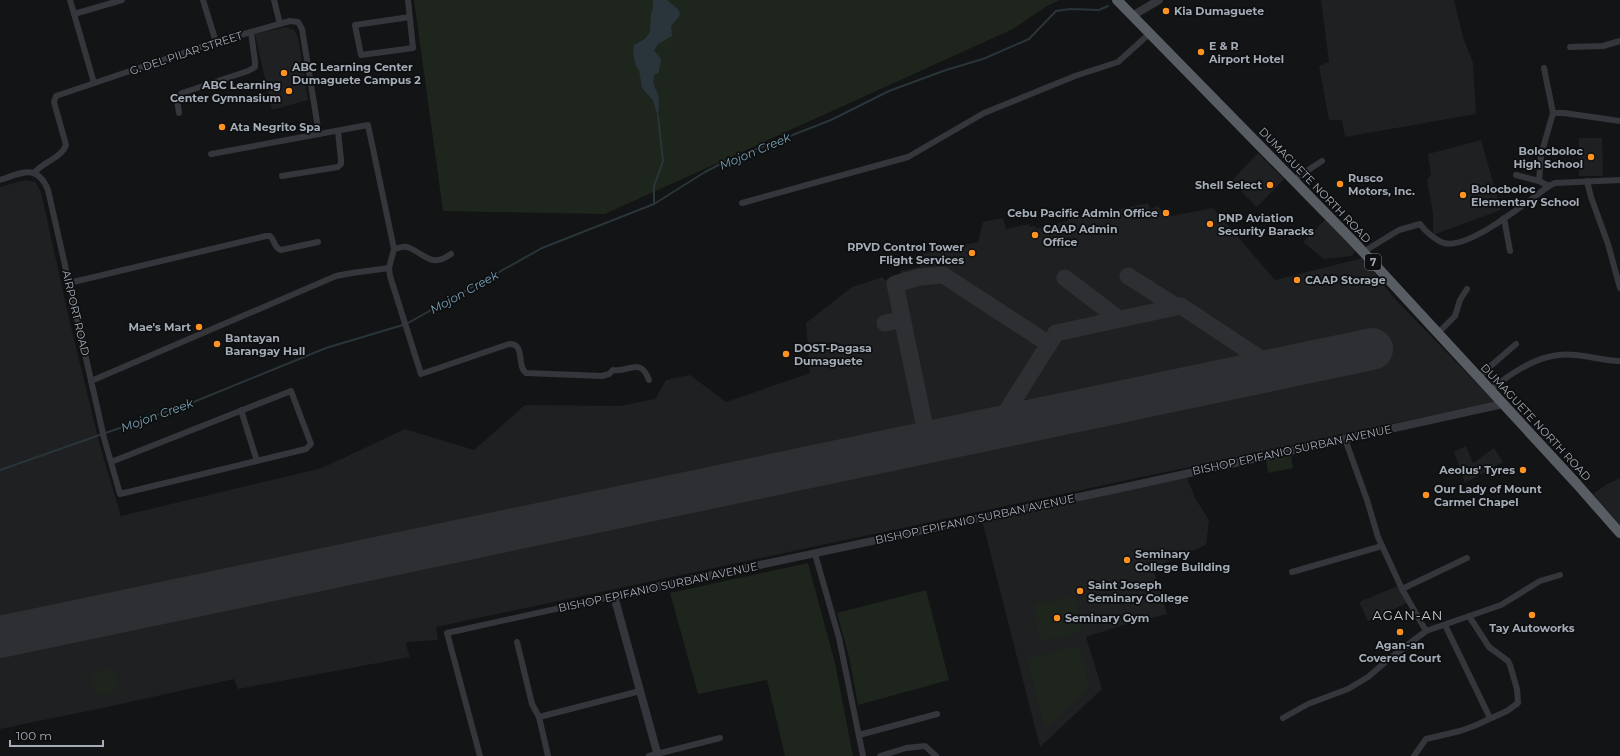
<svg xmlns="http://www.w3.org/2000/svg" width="1620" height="756" viewBox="0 0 1620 756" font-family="Montserrat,sans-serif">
<rect width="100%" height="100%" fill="#131415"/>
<!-- built -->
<g fill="#1f2022">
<path d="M1321,0H1454L1463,37L1473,63L1476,114L1345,137L1342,120H1329L1319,66L1329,62Z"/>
<path d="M286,27L294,30L298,37L308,100L272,110L255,34Z"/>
<path d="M1579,138H1602L1603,176H1579Z"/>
<path d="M1481,140L1501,210L1433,235V213L1427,180L1431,175L1428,154Z"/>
<path d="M1258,153L1284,179L1257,207L1231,181Z"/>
<path d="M25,180L35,182L41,192L69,319L100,446L121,516L322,468L405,429L474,450L525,405L620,406L655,399L666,380L690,375L726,402L810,373L806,323L852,287L883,277L884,280L901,276L900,271L920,267L919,254L978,242L983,222L1003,218L1006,229L1029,224L1030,227L1035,226L1036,229L1068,221L1069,218L1082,215V217L1148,203L1150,209L1158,206L1161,210L1169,208L1171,216L1213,208L1275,280L1363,258L1394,298L1495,402L436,627L438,640L407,642L406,645L410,657L238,689L234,679L107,707L0,729V187Z"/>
<path d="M1325,220L1356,250L1352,256L1324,259L1303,242Z"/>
<path d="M1466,446L1473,463L1494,448L1503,462L1465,483L1454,452Z"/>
<path d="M1186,475L1195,498L1209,520L1206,545L1153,568L1167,614L1123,625L1086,637L1102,689L1040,747L982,520Z"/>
<path d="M1620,478V525L1593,494L1607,484Z"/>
<path d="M1398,586L1407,603L1368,621L1359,602Z"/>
</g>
<!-- green -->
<g fill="#1d251d">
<path d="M414,0H1060L1047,6L1013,29L605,214L443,211Z"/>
<path d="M1291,455L1293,468L1268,473L1266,460Z"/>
<path d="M808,563L835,663L853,756H785L767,680L698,694L670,593Z"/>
<path d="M926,590L949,680L858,705L849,657L837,613Z"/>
<path d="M1075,597L1082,632L1040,641L1034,604Z"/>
<path d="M1078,646L1090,686L1045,729L1027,659Z"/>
<circle cx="105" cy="682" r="13"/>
</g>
<!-- water -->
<path fill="#29353a" d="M653,0H667L678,9L680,13L679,17L671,26L672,36L658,44L654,51C666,61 659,63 659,73L655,74C650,83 658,90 659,99C659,105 658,112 658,118L653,100L642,88L639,70L636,66L633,54L634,45L645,39L650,32L651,14L653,7Z"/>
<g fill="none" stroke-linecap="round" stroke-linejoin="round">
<!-- stream -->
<g stroke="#29353a" stroke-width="2">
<path d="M654,204V186L663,161L658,116"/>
<path d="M408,323L542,248L654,204L705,172L726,161L831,120L889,91L946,70L983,59L1029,39L1056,11L1070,9L1099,10L1108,6"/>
<path d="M0,470L191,403L326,348L403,325"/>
</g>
<!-- taxiway -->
<g stroke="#2d2f32" stroke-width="17">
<path d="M1128,276L1177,307"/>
<path d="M1065,278L1119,319"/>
<path d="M885,323L902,320"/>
<path d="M996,428L1056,333L1181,306L1276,369"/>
<path d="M928,442L895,284L920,277L943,275L1049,344"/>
</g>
<!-- runway -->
<path stroke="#2d2f32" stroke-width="42" d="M0,637L1372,349"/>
<!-- minor -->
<g stroke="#34363b" stroke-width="6">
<path d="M70,0L94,83"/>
<path d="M203,0L216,42"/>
<path d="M274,0L280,24"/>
<path d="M408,0L413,48L361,55L355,25L410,17"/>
<path d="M74,14L122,0"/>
<path d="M1570,47L1603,46L1620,41"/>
<path d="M179,113L177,99L182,93L248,71L255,67V62L251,32"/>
<path d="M1553,113H1564L1620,121"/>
<path d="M211,154L368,125L394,249L389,268L390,276L421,374L509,344C526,343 516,366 526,373L602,376L609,374L613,370C629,373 640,356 649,380"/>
<path d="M35,172C44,162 62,157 66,145L54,102L56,96L216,42L290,21L298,22L302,29L319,134"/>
<path d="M1516,175L1539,181L1549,186"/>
<path d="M282,176L338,167L341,164V160L338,131"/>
<path d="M0,180C22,173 37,163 48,190L102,429L104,438L120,494L306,449L311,444L291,391L111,462"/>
<path d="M1293,180L1322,161"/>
<path d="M1539,181L1541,155L1553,113L1544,68"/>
<path d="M1587,181L1591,197L1608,244L1620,288"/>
<path d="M742,203L908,157L984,113L1075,76L1118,62L1149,34"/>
<path d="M1504,218L1510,251"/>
<path d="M394,249C398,248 403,246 407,247C425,253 430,269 451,254"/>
<path d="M1363,252L1399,230L1420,224C1425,231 1435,240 1444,243C1469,250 1528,201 1549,186L1555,183L1620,180"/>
<path d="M69,283L266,236H270C275,240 274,248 281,250L318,242"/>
<path d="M1438,333L1455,316L1460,300L1467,289"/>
<path d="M1478,377L1516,344"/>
<path d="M91,381L336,276L352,273L389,268"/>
<path d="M1490,390C1509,375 1533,358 1558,355C1577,352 1601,361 1620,361"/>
<path d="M241,410L257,461"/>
<path d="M1345,439L1367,500L1378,537L1402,589L1426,631"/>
<path d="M815,554L839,638L863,756"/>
<path d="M1292,572L1382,546"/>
<path d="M1402,589L1467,558"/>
<path d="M1445,625L1490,718"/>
<path d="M517,642L532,704L539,717L548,756"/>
<path d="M539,717L640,691"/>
<path d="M1283,718L1308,704L1348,689L1368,677L1389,659L1426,631L1501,605L1540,581L1560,575"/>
<path d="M859,735L937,714"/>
<path d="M480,756L447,633L614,596"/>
<path d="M649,756L720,738"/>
<path d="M880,756L906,748L925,746L936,756"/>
<path d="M1414,756L1426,739L1460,731L1474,726L1507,711L1518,703L1517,689L1510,665L1508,661L1489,647L1469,616"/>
</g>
<!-- tertiary -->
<g stroke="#34363b" stroke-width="8">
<path d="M1132,16L1159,0"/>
<path d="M658,756L614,596L1126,487L1503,404"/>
</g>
<!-- trunk -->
<path stroke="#585c63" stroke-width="10" d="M1117,0L1354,242L1576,483L1620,533"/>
</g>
<!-- markers -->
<g fill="#ff9322" stroke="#0e0f10" stroke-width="1.5">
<circle cx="1166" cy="11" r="4"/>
<circle cx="1201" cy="52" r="4"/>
<circle cx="284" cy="73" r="4"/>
<circle cx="289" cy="91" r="4"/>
<circle cx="222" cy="127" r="4"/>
<circle cx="1591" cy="157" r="4"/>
<circle cx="1340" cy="184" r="4"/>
<circle cx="1270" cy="185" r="4"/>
<circle cx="1463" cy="195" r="4"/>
<circle cx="1166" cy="213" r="4"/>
<circle cx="1210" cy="224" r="4"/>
<circle cx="1035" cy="235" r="4"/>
<circle cx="972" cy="253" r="4"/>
<circle cx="1297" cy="280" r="4"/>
<circle cx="199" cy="327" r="4"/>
<circle cx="217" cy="344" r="4"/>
<circle cx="786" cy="354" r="4"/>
<circle cx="1523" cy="470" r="4"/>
<circle cx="1426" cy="495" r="4"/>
<circle cx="1127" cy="560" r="4"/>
<circle cx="1080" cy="591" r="4"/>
<circle cx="1532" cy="615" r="4"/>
<circle cx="1057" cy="618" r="4"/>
<circle cx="1400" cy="632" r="4"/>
</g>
<g text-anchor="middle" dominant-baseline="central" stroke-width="3.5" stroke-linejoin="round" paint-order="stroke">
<!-- shield labels -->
<rect fill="#0e0f10" stroke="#777d85" stroke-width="1" x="1365" y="254" width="16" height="16" rx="3"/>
<g font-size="10" font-weight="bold" fill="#a4acb7">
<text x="1373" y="262">7</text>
</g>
<!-- poi labels -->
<g font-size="11" font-weight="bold" fill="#a4acb7" stroke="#0e0f10" text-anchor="start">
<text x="1174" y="11">Kia Dumaguete</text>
<text x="1209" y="46">E &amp; R<tspan x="1209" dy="13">Airport Hotel</tspan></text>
<text x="292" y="67">ABC Learning Center<tspan x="292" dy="13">Dumaguete Campus 2</tspan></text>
<text x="281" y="85" text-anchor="end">ABC Learning<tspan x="281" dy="13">Center Gymnasium</tspan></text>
<text x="230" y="127">Ata Negrito Spa</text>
<text x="1583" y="151" text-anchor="end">Bolocboloc<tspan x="1583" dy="13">High School</tspan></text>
<text x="1348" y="178">Rusco<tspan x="1348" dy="13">Motors, Inc.</tspan></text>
<text x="1262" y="185" text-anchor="end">Shell Select</text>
<text x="1471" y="189">Bolocboloc<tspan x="1471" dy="13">Elementary School</tspan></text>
<text x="1158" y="213" text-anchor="end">Cebu Pacific Admin Office</text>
<text x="1218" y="218">PNP Aviation<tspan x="1218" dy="13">Security Baracks</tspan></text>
<text x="1043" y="229">CAAP Admin<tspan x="1043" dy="13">Office</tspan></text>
<text x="964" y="247" text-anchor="end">RPVD Control Tower<tspan x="964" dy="13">Flight Services</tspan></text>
<text x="1305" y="280">CAAP Storage</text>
<text x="191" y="327" text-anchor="end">Mae's Mart</text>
<text x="225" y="338">Bantayan<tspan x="225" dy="13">Barangay Hall</tspan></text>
<text x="794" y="348">DOST-Pagasa<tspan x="794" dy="13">Dumaguete</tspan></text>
<text x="1515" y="470" text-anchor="end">Aeolus' Tyres</text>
<text x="1434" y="489">Our Lady of Mount<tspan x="1434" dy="13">Carmel Chapel</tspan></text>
<text x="1135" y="554">Seminary<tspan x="1135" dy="13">College Building</tspan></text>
<text x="1088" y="585">Saint Joseph<tspan x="1088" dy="13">Seminary College</tspan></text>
<text x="1065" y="618">Seminary Gym</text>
<text x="1532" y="628" text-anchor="middle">Tay Autoworks</text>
<text x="1400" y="645" text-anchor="middle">Agan-an<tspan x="1400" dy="13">Covered Court</tspan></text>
</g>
<!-- street labels -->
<g font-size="11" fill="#a4acb7" stroke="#0e0f10">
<text transform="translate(186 53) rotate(-18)">G. DEL PILAR STREET</text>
<text transform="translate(1315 185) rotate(46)">DUMAGUETE NORTH ROAD</text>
<text transform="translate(76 313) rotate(77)">AIRPORT ROAD</text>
<text transform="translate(1536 422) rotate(47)">DUMAGUETE NORTH ROAD</text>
<text transform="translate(1292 450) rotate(-12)">BISHOP EPIFANIO SURBAN AVENUE</text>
<text transform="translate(975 519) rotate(-12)">BISHOP EPIFANIO SURBAN AVENUE</text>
<text transform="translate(658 587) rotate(-12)">BISHOP EPIFANIO SURBAN AVENUE</text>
</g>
<!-- water labels -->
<g font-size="12" font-style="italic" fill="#78a1b5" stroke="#0e0f10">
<text transform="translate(755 151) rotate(-23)">Mojon Creek</text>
<text transform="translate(464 292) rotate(-29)">Mojon Creek</text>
<text transform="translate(157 415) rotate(-20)">Mojon Creek</text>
</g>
<!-- quarter labels -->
<g font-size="13" letter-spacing="1" fill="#c5cbd2" stroke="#0e0f10">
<text x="1408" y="615">AGAN-AN</text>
</g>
</g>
<!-- scale -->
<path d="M10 740v6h93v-6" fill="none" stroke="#a4acb7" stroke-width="2"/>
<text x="16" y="740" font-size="12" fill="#a4acb7" stroke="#0e0f10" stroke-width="3" paint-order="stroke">100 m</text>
</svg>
